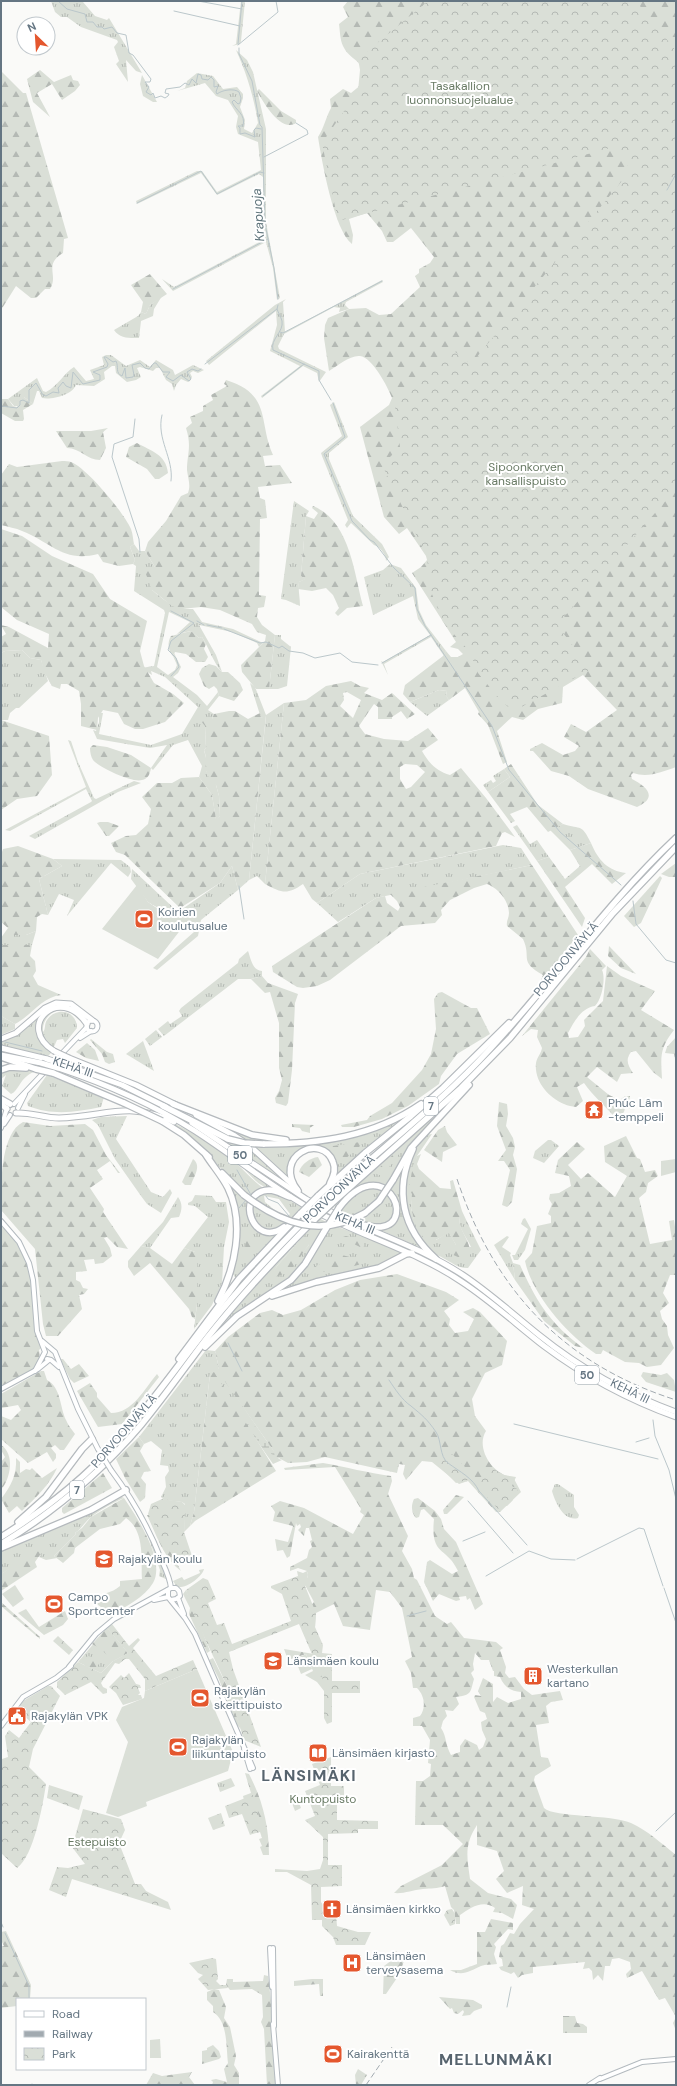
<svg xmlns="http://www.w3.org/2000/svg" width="677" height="2086" viewBox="0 0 677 2086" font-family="'DM Sans',sans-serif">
<defs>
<pattern id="grass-tufts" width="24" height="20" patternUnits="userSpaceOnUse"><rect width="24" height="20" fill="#dadfd7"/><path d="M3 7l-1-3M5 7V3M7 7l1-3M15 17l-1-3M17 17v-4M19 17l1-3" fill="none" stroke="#b4b9b4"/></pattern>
<pattern id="forest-firs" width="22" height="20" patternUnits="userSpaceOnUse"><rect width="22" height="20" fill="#dadfd7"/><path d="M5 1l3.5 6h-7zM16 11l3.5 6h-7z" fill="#b4b9b4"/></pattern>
<pattern id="wetland-marsh" width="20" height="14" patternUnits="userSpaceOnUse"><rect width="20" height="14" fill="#dadfd7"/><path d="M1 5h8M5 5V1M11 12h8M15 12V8" fill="none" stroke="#b4b9b4"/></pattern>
<pattern id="park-crowns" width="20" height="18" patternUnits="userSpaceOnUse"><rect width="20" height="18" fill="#dadfd7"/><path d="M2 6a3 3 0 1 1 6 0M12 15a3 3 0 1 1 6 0" fill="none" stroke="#b4b9b4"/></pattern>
</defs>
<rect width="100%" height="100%" fill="#fafaf8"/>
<!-- grass -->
<g fill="url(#grass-tufts)" fill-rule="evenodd">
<path d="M51,1L83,2L95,16L107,20L109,18L142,73L136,71L126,60L128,82L116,64L119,61L114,47L118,42L117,40L81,27L67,17H61L55,12Z"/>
<path d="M241,1H245L241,41L240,44L232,46L236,44Z"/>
<path d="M236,50L247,60L253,72L266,129V222L280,298L277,300L273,268L266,242L173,291L162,279L174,287L265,239L263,225V177L259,174L217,195L201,173L137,204L136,201L197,171H202L217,192L261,170L258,142L238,134L236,127L238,116L228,100L216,96L205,83L177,91L185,88L187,81L197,73L213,76L223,89L237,87L243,94V98L240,107L245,120L244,129L252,133L258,123C254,98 247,74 236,50Z"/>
<path d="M142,75L157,102H153L143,96L140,84Z"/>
<path d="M382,280L383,282L346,302L345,305L349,309L339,312L340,308L334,307L284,334L278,346L279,349L326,372L319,382L317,373L303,366L262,398L261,396L300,366L270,351L277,325L276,311L209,365L206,361L275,305L286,299L283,302L285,332Z"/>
<path d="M162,296L154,309L153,316L141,321L139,338C130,338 120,339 114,330L138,316L141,312L146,314L150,305Z"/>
<path d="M106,355H111L126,366L140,360L150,367L156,360L173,370L175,375L193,365L204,370L198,373L193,371L190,373L192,377L190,381L188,382L181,379L176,385L174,391L172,384L166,380L160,368H156L153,371L140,367L137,368L141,377L136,380L127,382L116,373L115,366H112L104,372L105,379L94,386L76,385C72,395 52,400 42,398L39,391H37L33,404L24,397L18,406H14L8,399L37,378L43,391L46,392C58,386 63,374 74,367L86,381L94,379L90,370L104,365L102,357Z"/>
<path d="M334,402L348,437L329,453V459L353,516L382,544L389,557L386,561C386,554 380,547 374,545L351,523L347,528L345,525L348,520L322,456L321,453L342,436L330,405Z"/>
<path d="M294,501L309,511L306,516L301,576L306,579L299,582C298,591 300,597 300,606L286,600L281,599Z"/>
<path d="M134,544L139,551H145L155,567L152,590C165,601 174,609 193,609L202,622L233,629L263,643L259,647L257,643L232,632L199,625L216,655L222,672C214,664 209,648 202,637L199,638L191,631L177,634L190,622L169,612L157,667L168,675L175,670L177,665L173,656L174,653L181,667L178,673L173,677L197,695L207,706L218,692L219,696L208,710L214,714L212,719L205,726L206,748L204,750L207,762L206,771L216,785L219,796L220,816L216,820L212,795L199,777L202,766L188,740L173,745L153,770L151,768L167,745L150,748L97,739L93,730L96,731L99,722V713H103L99,734L151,745L182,734L198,707L165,677L151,671L152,675L141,668L154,666L165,613L164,610L134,591L136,566L133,564L135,560L130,547Z"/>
<path d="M390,564L401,568L416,588L419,610L426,625L446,651L444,656L431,637L384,664L388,675L381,661L383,662L430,635L418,619L413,596L373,615L364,577L383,570Z"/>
<path d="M275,635H281V639L291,647L287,686L278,689H269Z"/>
<path d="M22,650L30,658L41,660L48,681L19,708H16L10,713L8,720H1V653L5,651Z"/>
<path d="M250,683L255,687L266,715L284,703L265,884L257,876L249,880L266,716L261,718Z"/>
<path d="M439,690L447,691L446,696L449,700L427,716L410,702Z"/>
<path d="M68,740L71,741L78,762L94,798L96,799L134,781L141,783L118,792L35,839L29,836L91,802L92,801L86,789L10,831L5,830L86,787Z"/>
<path d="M504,769L510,777L488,792L483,785L491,780L493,783L496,781L493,776Z"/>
<path d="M563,824C582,830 581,823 591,843L570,850L550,830Z"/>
<path d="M517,825L530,844L537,840L549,857L537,861L513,827Z"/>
<path d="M503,845L521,848L532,865L376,898L338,922L317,903L360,874Z"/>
<path d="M53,859L121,860L130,867L131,872L128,877L111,863L67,916L74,900L59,894L48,915L39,879L62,866Z"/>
<path d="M232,866L238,890L201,920L198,936L157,970L153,968L194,932L185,924L148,902L131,879L132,869L178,912L220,883Z"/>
<path d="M36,931L32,945H1V938L3,935H26Z"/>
<path d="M248,951C251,959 252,970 262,971V976L251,979H238L164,1036L158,1029L168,1021L170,1024L182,1016L179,1011L181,1008L238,963L239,959Z"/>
<path d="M67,1004L71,1007L67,1006L49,1008L37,1030L40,1041L52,1052L48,1056L1,1045V1040L20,1032L50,1006Z"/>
<path d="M67,1009L82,1020L80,1021C77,1018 74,1015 70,1013C57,1004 41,1018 43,1032C46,1029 44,1024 47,1020C51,1013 62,1009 70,1014C75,1018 77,1022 77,1028L65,1043L63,1039L57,1040L53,1049C42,1040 33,1019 51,1011C56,1009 63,1010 67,1009Z"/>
<path d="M1,1016L15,1024V1029L1,1035Z"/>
<path d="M156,1030L162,1037L150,1046L145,1039Z"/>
<path d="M143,1041L154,1071L126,1054Z"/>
<path d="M22,1068L34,1072C20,1077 19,1091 11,1094L2,1086L6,1075L1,1079V1071L5,1069Z"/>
<path d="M47,1075L104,1097L101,1107C77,1112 53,1116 28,1106L27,1103Z"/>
<path d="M417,1108L333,1180L336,1173L323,1149L296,1154L291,1182L251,1145L338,1140Z"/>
<path d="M127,1116L116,1139L151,1192L163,1197L170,1189L172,1193L161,1213L147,1204L141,1196L115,1159L98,1125L92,1120L101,1117Z"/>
<path d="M158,1116C182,1126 219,1147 238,1165C247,1173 254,1182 265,1189L252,1198L231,1181L208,1153Z"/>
<path d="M432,1118V1121C412,1142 400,1163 386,1188C366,1175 348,1192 337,1208L333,1205Z"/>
<path d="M216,1124L240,1131L286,1141H245Z"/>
<path d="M210,1132L247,1146L290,1186Z"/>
<path d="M432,1134L417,1156L411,1208L414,1219L436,1240L449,1232L456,1245L471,1247C467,1237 457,1228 460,1216L469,1226L481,1250L468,1268C459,1269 451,1262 443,1258C436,1254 429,1251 423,1245C406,1225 401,1184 409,1160C412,1151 419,1142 425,1135Z"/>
<path d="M548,1140H551L559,1146L544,1163L533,1158L535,1151Z"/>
<path d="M405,1158L403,1204L423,1249L378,1229L397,1216L389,1190Z"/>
<path d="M245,1170V1169L276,1189C261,1189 255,1180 245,1170Z"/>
<path d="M222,1175L250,1202L257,1228L279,1232L236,1279L232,1272L237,1213Z"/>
<path d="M365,1188L384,1190L373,1203L352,1218L338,1212L343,1204Z"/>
<path d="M270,1192L282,1196L303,1208L291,1219L287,1217L290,1214L279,1199L264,1196L265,1202L278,1213L255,1200L258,1196Z"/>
<path d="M388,1193C391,1198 395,1205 394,1211C392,1230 370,1225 357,1220L365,1215Z"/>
<path d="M195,1195L212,1196L216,1202H226L229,1222L224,1247L222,1283L212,1305L194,1329L197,1304L195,1252L184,1248L208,1217L195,1206L188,1205V1203L192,1201Z"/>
<path d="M178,1197C183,1204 182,1210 179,1217L171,1218L150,1248L141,1246L163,1222Z"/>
<path d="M252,1203L288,1222L282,1227L266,1230L255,1223L251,1208Z"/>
<path d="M319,1218L328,1223L297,1272L215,1333L253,1288ZM299,1241L309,1245L301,1254L273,1274L277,1266Z"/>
<path d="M525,1218L531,1229L525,1250L518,1260H514L512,1255H515L528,1229L521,1224L523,1219Z"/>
<path d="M338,1227L404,1251L385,1264L277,1292L285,1286L329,1228Z"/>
<path d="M507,1236L509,1237L502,1247L511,1253L510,1255L513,1263L515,1280L494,1245Z"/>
<path d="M206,1350L215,1351L219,1368L218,1370L279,1459L282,1460L273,1464L210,1374L194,1512L190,1526L184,1532L185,1504L182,1502L164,1500L161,1497L166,1487L165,1477L169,1471L168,1466L160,1465L162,1450L151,1441L144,1444L139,1437Z"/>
<path d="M555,1484H558L574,1495V1507L579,1515L578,1518C564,1522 555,1502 552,1491Z"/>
<path d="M120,1496L124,1498C114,1502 94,1513 86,1522C82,1526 81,1529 75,1533L76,1534L54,1556L57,1558L46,1560L39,1557L41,1555L15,1566L1,1574V1550Z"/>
<path d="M127,1498L130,1501L152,1540L168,1580L159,1576L160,1570L146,1531Z"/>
<path d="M204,1569C202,1577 186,1589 177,1587L173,1581L182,1577L184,1580L200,1573L199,1570Z"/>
<path d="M107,1628L128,1653L113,1661L101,1673L78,1662Z"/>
<path d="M231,1778L235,1786L220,1792L217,1783Z"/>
</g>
<!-- forest -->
<g fill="url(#forest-firs)" fill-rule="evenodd">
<path d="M348,1H676V767C662,772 648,778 633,773L631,775L632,779C646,786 659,797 637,807L588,789L569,776L551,771L533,751H530V749L542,743L563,755L575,751L579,746L564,737L571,724L586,732L617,710L583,675L563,687L562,703L538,709L523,720L512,717L497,731L507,762L503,764L488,725L478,714L479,712L465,688L449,700L446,696L447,691L439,690L410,702L403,694L405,685L443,656L446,651L451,657H458L463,654L458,649L450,647L456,642L412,573L421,567L427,560L426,556L407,528L399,534L384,517L360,427L389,405L392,398C388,387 372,357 360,356C350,355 337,366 329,371L324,338L325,325L328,318L349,309L366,308L379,315L391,314L420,287L415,276L419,273V269L430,263L434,257L411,228L393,242H387L382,231L367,213L349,219L353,235L352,244C334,230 322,162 318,137C324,128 326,117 331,108L330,99L343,89L351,93L362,84C366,57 351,63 343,46C340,40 340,31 339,24L348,17L343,7Z"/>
<path d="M40,70L54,82L71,75L73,80L78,81L80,85L75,91L62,100L52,84L37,93L50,117L33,102L27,79Z"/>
<path d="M1,71L23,93H26L68,238L64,239L63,253C43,265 59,275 50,289H45L36,298H31L16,286L1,310Z"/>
<path d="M259,89L281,111L296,120V123C281,133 263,102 257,91Z"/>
<path d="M150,274L167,294L150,305L146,314L141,312L143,302L131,285Z"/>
<path d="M226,380C272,394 258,422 273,455L263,456L265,466L280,465L292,483L258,487L260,498L265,500L267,518L260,519L259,595L266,596L264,607L258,608L257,617L262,625L275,635L269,689H256L242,672L241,665L265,641L266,635L257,632L252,624L220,610L201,607L181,609L172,606L152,590L144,569L147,567H155L145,551L148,542L166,521L181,496L188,493C191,485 188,479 187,470C187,454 192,447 186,428L192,423L190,417L203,411V406L213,400L211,395L227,386L224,384Z"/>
<path d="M21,397H24L33,404L23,410L24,419L23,421H15L1,413V399H8L13,406L17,407Z"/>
<path d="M108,428L103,432L106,448L100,460C87,460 80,448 67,448L56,431H91Z"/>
<path d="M137,443C151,451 166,454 168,473L159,479H155L147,469L126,457L129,447Z"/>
<path d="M62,461C65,461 69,461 71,462C87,468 124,513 131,529C133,534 133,540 134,544L130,547L135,560L133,564L119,566L103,562L98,554C63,563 51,542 22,531C16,528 8,527 1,525V475L9,464L17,467Z"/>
<path d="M313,506C350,521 354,573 363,606L347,608L338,616L335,613L339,608L333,595L326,588L312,591L298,589L299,582L305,579L301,576L306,516L314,519L318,513L312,508Z"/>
<path d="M1,529L22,536L52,556L93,574L110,599L147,621L140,651L144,666L154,683L173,694L184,703L165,722L143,729H135L124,724L118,713L103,710L98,718L97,730L81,726V704L79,691L67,684H61L60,689L52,686L44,672L41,660L30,658L22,650L5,651L1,653V637L6,634L1,625L9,627L48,648L49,634L17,620L1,607Z"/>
<path d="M191,631L199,638L202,637L206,644L204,649L208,657L205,662H196L186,654L175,652L173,656C168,650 167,643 171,636Z"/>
<path d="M209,664L216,666L222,672H228L240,683L243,690L234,701L219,696L217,689L214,686L209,689L204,686L199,674L202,668Z"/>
<path d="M351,681L360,686L369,688L364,693L382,700L392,693L415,714L407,719L401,711L392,717V719H378V707L374,704L359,726L365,734L384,739L408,741L428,728L438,740L422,751C429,763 436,771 450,775L461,768L486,798L515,837L505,832L502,833L496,846L360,874L317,903L312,899L303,884C287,895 282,893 265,884L284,703L306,700L326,686ZM347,692L361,700L353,718L340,706L344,700L343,693ZM405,764L417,765L425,772L411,787L406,789L400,779V767Z"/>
<path d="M229,711H235L248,719L260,713L261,718L266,715L249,880L238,890L232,866L220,883L180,908L125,855L116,852L111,843L126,836L136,835L148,824L151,809L142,797L157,783H172L181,778L199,777L212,795L216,819L220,816L219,796L216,785L210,784C210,778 208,776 206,771C205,764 207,757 204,750L206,748L205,726L201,721L204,717L212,719L214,714Z"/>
<path d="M1,720L49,736L52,775L37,796L17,799L1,810Z"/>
<path d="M93,745L107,747L131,755L151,768C150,774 148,779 142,780C132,783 100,768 93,760C91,757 90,752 90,748Z"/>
<path d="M511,764L538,805L563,824L548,832L527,807L510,814L515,821L511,823L488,792L510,777L504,769Z"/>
<path d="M100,822H108L119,826L109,836H106L97,823Z"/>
<path d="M591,843C598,860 608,871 626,873L612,884L592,864L565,887L585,918L582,927L537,861L549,857L565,879L580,866L570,850Z"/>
<path d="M18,846L53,859L62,866L39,879L48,915L42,914L37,917L36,931L26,935H3L8,928L1,922V855L3,849Z"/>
<path d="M676,863V877H669L661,874Z"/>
<path d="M532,865L578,935L539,985L543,975C518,961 532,958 523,939L507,926C506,921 509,918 509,913C509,901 498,888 487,884L474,888L450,900L441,910L442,915L435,923L401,926L330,980L317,986L303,988L297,987L273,972L272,966L376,898L385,896L387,903L398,911L400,907L397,901L390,894Z"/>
<path d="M660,876L662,878L641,923L634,927L624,916Z"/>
<path d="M1,945H32L30,956L35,961L36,971L33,976L38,985L61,995C42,997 32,1015 15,1024L1,1016Z"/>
<path d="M609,946L636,974L621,968L608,956Z"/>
<path d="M590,949L606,966L602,970C606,978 602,999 595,1006C581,1008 574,1022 568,1033L569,1038L578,1037L585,1026L584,1020L603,1001L607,966L621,976L655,991L641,1010L674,1030C659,1049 661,1057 662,1079L653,1072L636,1051L631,1052C625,1060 628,1065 633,1073L621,1074L617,1082L597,1067L587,1077L609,1095L620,1100L625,1096H630L629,1103L635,1107L628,1109L627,1102L625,1103C625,1111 625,1115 615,1117C605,1106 593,1096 584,1083L577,1087L583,1101L576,1107C572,1106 568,1106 564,1104C548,1097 534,1081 536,1063C537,1057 541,1054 542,1048L537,1037L538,1030L531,1029L522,1036L586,957Z"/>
<path d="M262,976L268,983L298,994L295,1003L292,1070L288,1103L286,1106L276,1103L275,1098L279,1091L282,1080L279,1068V1023L270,992L265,993L251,979Z"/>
<path d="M442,992L471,1008H477L490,1034L457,1054L441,1076L439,1084L408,1106L382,1119L354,1127H342L341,1125L367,1120L370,1116L392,1103L422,1070L431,1054L436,1029L434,999L438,993Z"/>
<path d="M676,1037V1064L674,1054L665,1053L667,1047Z"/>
<path d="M91,1039L107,1052L113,1054L115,1062L109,1064L105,1062L102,1054L90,1040Z"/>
<path d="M87,1043L95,1050L99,1061L86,1058L76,1052Z"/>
<path d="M499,1102L507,1104L508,1114L506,1126L513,1138L515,1147L513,1155L517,1169L512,1202L507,1207L502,1205L510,1170L504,1161H498L506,1150L497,1126Z"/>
<path d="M23,1122L50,1126L85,1124L93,1130L106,1155L120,1173H118L110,1161L97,1170L103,1179L90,1188L104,1209L103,1212L128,1249L117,1247L107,1237L104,1238L110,1248L112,1256L103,1263L95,1264L94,1259L84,1260L87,1271L76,1272V1280L80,1282L83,1288L88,1289L84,1294L79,1295L82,1309L58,1336H46L43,1324L35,1249L1,1210C1,1185 0,1134 23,1122Z"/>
<path d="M292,1124L314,1125L310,1128V1133L302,1131L300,1128L292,1127Z"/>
<path d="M445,1126L447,1132L457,1145L443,1152L442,1162L424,1150L438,1130Z"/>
<path d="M626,1136L637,1158L640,1159L645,1172L655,1170L658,1176L648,1183L646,1192L639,1198L650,1244L672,1240L669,1221L674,1220L676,1234V1275H670L663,1293L669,1303L660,1311L662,1319L667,1326L668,1335L674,1348L661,1365L647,1367L639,1363L625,1362L603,1350L601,1354H596C568,1335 532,1295 525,1261L532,1253L537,1226L551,1223V1216L548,1214L552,1204L549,1199L550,1194L559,1193L571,1186L569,1176L555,1173L558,1160L577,1142L585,1149L568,1165L581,1179L588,1173L615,1197L627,1176L605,1162L604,1146Z"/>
<path d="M360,1142V1146L344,1160L339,1162L332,1149L333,1146Z"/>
<path d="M403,1149L382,1176L374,1173L398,1150Z"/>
<path d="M421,1154L417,1164L419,1169L440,1188L451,1189L450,1181L453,1180L462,1211L469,1226L460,1217C457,1230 471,1238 470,1255L465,1260L451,1254L456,1245L449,1233L430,1243L417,1231L411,1208L412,1194L409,1189L413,1165L415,1163L417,1156Z"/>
<path d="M318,1157L322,1165L309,1177L299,1172C301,1164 310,1158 318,1157Z"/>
<path d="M193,1159C202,1166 194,1176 191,1185H185L182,1182Z"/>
<path d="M1,1224C14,1239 27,1254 31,1274C35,1299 29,1324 42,1347L39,1350C44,1371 16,1379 1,1387Z"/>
<path d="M249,1234L262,1241L248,1256L245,1252L246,1237Z"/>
<path d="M346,1236L363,1241L364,1249L354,1244L355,1241H342L337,1244V1239Z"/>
<path d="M299,1241H306L309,1245C296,1260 298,1269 276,1277L272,1274L277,1266Z"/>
<path d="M141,1246L150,1248L172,1264L184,1248L195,1252L197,1258V1304L195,1319L192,1317L189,1309L150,1263L134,1276L128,1267V1261Z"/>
<path d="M342,1255L369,1262L332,1272H309L310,1269L322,1263H331Z"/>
<path d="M513,1263L520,1265C537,1303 550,1323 583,1348L575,1346L544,1321L515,1280Z"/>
<path d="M397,1274L446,1292L459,1300L444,1311L450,1319L449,1325L455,1333L468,1331L474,1319L463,1312L473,1308L480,1312L507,1341L502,1365L485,1373L472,1399L475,1416L486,1431C475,1448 493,1476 513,1477L521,1492L500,1512H496L468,1481L459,1484L432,1462L422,1461L406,1480L403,1474L405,1465L399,1464L397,1473L325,1457L307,1462L288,1463L275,1456L273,1450L217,1370L219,1368L215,1351L228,1337L260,1313L272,1310L283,1315L301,1310L335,1290L360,1280Z"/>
<path d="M60,1359H63L71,1369L79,1364L89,1376L74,1383L70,1379Z"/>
<path d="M41,1371H44L47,1380C61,1387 60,1408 66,1420C68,1425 72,1430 75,1434L64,1450H60L55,1445L51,1448L56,1454V1458L53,1462L47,1452L28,1463L1,1439V1416L11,1420L21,1410L18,1405L2,1408L1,1394Z"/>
<path d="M214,1372L276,1471L195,1521L190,1526L194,1512L210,1374Z"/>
<path d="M643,1372L661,1375L667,1373L674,1380L676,1392L646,1382L641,1376Z"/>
<path d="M157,1374L159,1377L122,1424L98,1427L77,1391L90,1383L97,1393V1397L111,1413C133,1413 144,1389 157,1374Z"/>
<path d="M139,1437L144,1444L140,1451L151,1471L144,1472L141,1478L146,1484L145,1498L140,1502L125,1478L116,1459Z"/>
<path d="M1,1445C15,1454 11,1478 1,1490V1462L5,1457L1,1450Z"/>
<path d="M16,1458L20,1462V1473L26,1469L30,1470L32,1468L42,1478L57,1468C49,1486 36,1497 22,1511L17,1506L9,1513L1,1499C11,1486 17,1475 16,1458Z"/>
<path d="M323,1463C346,1467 368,1473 391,1476L392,1481L388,1494L408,1536L402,1551L412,1569L414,1578L417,1580L435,1616L447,1624L451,1622L464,1638L496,1642L503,1648L500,1650L506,1667L505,1673L509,1678L515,1677L524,1689L532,1695L560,1691L563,1700L551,1702L546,1706L549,1723L536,1725L541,1757L548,1758L551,1766L535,1776L534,1780L544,1808C555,1818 611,1814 631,1823C647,1830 662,1844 676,1855V2031L673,2023L676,2017L665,1998L659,2000L642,1971L627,1978L626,1974L631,1969L630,1962L619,1958L612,1959L610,1966H605L603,1981L598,1975L593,1980L592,1971L589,1968L583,1969L585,1962L533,1967V1973L522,1975L518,1978L514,1972L511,1974L501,1970L499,1967L503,1966L502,1959L499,1957L501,1946L504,1944L510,1933L514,1934L520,1924L534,1909L522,1905L523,1886L507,1893L496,1879L504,1871L497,1851L477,1845V1825C464,1845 467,1857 470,1879L488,1893L511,1899L517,1905L513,1919L502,1913L493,1912L495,1908C483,1899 470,1908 460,1915V1924H456L454,1910L451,1907L445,1886C436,1889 432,1888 423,1889C412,1890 404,1894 394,1893L401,1886L442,1865L463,1844L443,1825H415L416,1781H423L430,1776L431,1764L428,1763L430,1740L422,1726H413V1718L420,1716C426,1708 425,1696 417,1688H413L411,1673L405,1661L412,1657L402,1608L390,1592L376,1590L370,1630L343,1626L334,1604L316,1613L315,1627L299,1624L297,1622L314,1602L305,1585L308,1575L307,1571L298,1568L290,1571V1567L307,1558L309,1550L312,1547L310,1541L312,1540L309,1528H306L304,1536L298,1530L301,1527L300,1524L297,1526L296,1523L290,1556L287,1558L283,1550L277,1551L275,1539L288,1542L293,1526L273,1521L275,1512L271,1506L280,1501L304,1508L353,1534L364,1515L360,1512L361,1509L335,1467L285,1470L284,1468ZM475,1653L481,1660H489L493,1671H494V1676L500,1677C504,1687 511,1691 521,1692V1699L508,1703L497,1697L493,1702V1684L483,1678L478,1691L481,1696L475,1695L474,1697L480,1711L485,1713L487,1719L481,1722L482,1730L486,1739L483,1747L479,1750L477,1745L465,1739L460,1746V1752L451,1755C445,1745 447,1737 441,1728L443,1721L447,1716L445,1710L453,1711L459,1704L456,1697C472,1695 470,1693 474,1679L471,1673L474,1670L473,1664Z"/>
<path d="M103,1473L112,1488L64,1514L62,1512V1508Z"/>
<path d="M456,1495L464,1497L447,1514H444L443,1510Z"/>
<path d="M124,1498C137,1517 166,1561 153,1583C145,1597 125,1607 112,1615L94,1602L93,1599C103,1592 111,1594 120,1586V1581L142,1579C141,1559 145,1531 126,1518L120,1524L100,1529L75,1548L74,1553L63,1563L54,1556L76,1534L75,1533L82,1528L91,1517Z"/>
<path d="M418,1498L435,1511L441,1519L444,1529L456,1542L483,1604L475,1610L470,1598L467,1600L466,1596L459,1597L460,1600L456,1601L439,1594L433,1601L424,1582L427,1562L430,1560L452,1574L458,1571C447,1546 430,1557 434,1519L424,1509L421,1510L419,1517L416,1518C411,1513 411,1505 414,1499Z"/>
<path d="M147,1515H151L181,1571C164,1559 156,1534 147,1515Z"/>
<path d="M36,1551L42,1552L35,1562L37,1567L1,1591V1574Z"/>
<path d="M186,1590L210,1651L207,1653L189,1614L190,1608L183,1594Z"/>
<path d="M1,1602L40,1637V1639L1,1606Z"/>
<path d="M26,1609L39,1627L65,1611L68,1619L63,1625L44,1635L18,1613Z"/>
<path d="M107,1628L128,1653L113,1661L101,1649L92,1644Z"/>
<path d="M284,1649L332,1657V1681L350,1685L324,1691L317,1682L305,1675L313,1671L306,1654L288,1660Z"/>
<path d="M88,1656L97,1659L99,1663L96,1670L85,1666V1659Z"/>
<path d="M213,1658L227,1686L241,1729L237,1725L218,1677L209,1660Z"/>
<path d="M245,1773L249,1774C262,1799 269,1825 269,1855H263L260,1847L262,1846L259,1839L262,1838L260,1832L252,1834L243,1796L251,1793Z"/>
<path d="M491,1919L513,1923V1930L508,1929L494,1944L496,1947L494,1954L497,1964C491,1965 486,1964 481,1966C470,1971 462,1977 450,1970H461L477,1964V1932H485Z"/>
<path d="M6,1931L31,1985L30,1999H17V2006L1,2008V1947L4,1946L1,1940V1932Z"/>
<path d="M396,1951L405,1958L399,1975L386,1994H383L384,1966L392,1960V1954Z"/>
<path d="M264,1975L268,1976L272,2009L273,2047L276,2085H267L264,2029L261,2022L263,2017L262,1995L252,1989L230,1990L226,1985L227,1979H233V1982L263,1981Z"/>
<path d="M312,1979H323V1996H320L319,1984L294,1986V1981Z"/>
<path d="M214,1989L219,1990L226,2007L224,2018L230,2027L236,2056L234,2065L239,2073V2085H212L213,2082L211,2080L216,2079L227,2082L224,2069L228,2063C226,2047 228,2021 213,2012V2006L207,2000V1992Z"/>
<path d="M439,1997L473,2000L482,2005V2008L474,2011L470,2015L462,2016L464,2012L463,2010L458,2014L454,2013L452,2008L450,2009Z"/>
<path d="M563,2016H575L577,2023L583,2024L587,2027V2033H563Z"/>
<path d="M213,2045L219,2051L221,2057L219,2059L202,2064V2051L207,2050V2048Z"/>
<path d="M358,2069L367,2075L361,2085H356L355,2075Z"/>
<path d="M192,2072L189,2077L195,2085H146L153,2073L162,2076Z"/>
</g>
<!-- wetland -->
<path fill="url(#wetland-marsh)" d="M255,1426L273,1450L275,1456L264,1450L252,1432Z"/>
<!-- park -->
<g fill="url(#park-crowns)">
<path d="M428,1H636L676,51V489L557,625L591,669L514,711L502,702L478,673L470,652L443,622L430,589L427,557L382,465L400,447L394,398L450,348L471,364L631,170L614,147L338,221L322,143L358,91L360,70L358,59Z"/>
<path d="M446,1448L478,1480L492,1468L504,1475L516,1477L512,1486L517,1489L518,1494H513V1500L507,1506L500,1505L499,1510L470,1479L456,1483L439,1466Z"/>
<path d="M162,1499L182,1502L186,1506L184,1532L193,1559L178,1565L148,1514L151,1504Z"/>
<path d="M297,1571L303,1573L307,1571L308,1575L307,1578L309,1584L305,1586L316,1613L315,1627L323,1645L322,1653L332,1654V1681H360V1693H332V1722L327,1724L324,1718V1682L299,1624L229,1652L233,1669L261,1747L244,1740L227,1686L193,1613L186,1590L203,1578L208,1580L216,1599L208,1603L217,1625L224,1623L232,1644L291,1621L282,1594L271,1588V1586L298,1576Z"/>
<path d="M112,1624L129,1646L138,1638L140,1640L133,1648L156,1676L193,1660L197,1669L145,1691V1679L129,1659H125L119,1664L115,1663L101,1683L103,1687L107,1689V1693L103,1694L91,1682L65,1695L57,1687V1682L78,1662L101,1673L113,1661L128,1653L107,1628Z"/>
<path d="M58,1636L73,1650L69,1655L53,1641Z"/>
<path d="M129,1673L136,1684L140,1685L141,1688H138L140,1693L138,1695H141L142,1699L123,1705L116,1693L109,1687L121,1675L124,1678Z"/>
<path d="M48,1686H51L60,1696L33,1749L29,1767L46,1784C43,1804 34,1856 17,1868L1,1853V1762L2,1759L8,1757L5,1736L9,1730L19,1738L31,1722L16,1709L23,1701Z"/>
<path d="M331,1757V1786H344V1801H337V1820L378,1821V1829H358V1833L328,1834V1865H342V1886L321,1887V1902L329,1914H336L337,1926L358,1932H371L365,1945H336L333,1937L322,1926V1920H312L311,1885L287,1872H275V1869L307,1871L320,1869L323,1860V1837L305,1820L315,1816L305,1791L320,1785L312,1764Z"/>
<path d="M49,1785L83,1796L79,1810L47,1798Z"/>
<path d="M253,1795L260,1820V1831L250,1835L242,1814L229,1818L225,1806Z"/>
<path d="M296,1795L301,1808L295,1811L290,1798Z"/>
<path d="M83,1809L121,1819L125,1830L119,1843L135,1884H141L146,1891L168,1902L171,1910L72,1879L66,1897L49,1890L57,1867L68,1868L85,1864L72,1847Z"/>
<path d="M221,1813L225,1826L213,1830L208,1818Z"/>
<path d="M452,1909L455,1914V1924L450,1926L444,1915L447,1910Z"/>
<path d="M212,1958L216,1959L218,1979L216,1981L220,1985H226L228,1988L208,1990L198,1979L203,1975L198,1973L189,1963Z"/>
</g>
<!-- pitch -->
<g fill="#dadfd7">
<path d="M137,885L148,902L164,913L167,911L185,924L158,959L102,929Z"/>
<path d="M676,1159V1172L661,1176V1161Z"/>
<path d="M15,1585L24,1599L13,1607L2,1594Z"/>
<path d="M306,1654L312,1669L301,1674L295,1659Z"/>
<path d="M197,1669L233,1752L228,1771L146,1802L147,1806L118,1817L106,1813L128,1742L116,1720L122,1707L144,1698L145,1691Z"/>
<path d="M160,2039L161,2058H150V2040Z"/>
<path d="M329,2047H338L342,2050V2054L337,2062L326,2060L324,2050Z"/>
</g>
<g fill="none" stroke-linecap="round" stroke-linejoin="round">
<!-- stream -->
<g stroke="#bbc7cb" stroke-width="1">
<path d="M58,1L67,9L85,14L87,22H93L97,27H102L104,29L112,27L117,33L126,35L129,53L133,55L151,79L150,82H145L149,87L146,92L151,95L153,93L155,98L161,96L165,98L168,96L169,94L165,93L166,89L180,87L185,83L189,85L192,79L196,83L198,74L201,75L202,79L208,80L211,77L214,80V87L218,86L216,92L217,94C222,90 234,88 239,92L241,98L240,103L238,104L234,100L232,102C236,111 246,114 243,126H238L240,128V134L245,133L255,137L254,130L256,128L261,129"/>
<path d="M198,1L242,9"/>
<path d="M174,11L240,26"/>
<path d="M238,44L242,1"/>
<path d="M238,45L278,12L276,1"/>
<path d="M239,48V54L252,81L260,125L262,127L265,224L274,268L278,299"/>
<path d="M264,157L308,134L307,130L296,123"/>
<path d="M667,190L676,174"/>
<path d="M137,203L201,171L217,194L260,172L264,173"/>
<path d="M173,289L268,239"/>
<path d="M278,305L277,309C278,312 281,317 282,321C284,332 270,339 273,350L319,371V380L331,400"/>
<path d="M280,332L283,333L382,281"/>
<path d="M205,364L277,309"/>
<path d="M263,396L304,364"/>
<path d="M333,403L345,437L324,454L352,521L370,540L374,542L394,568L415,588L417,609L425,626L492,726L509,770L560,832L621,885"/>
<path d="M1,406L17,408L20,405V401L23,400L29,403V390L36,383L43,395L46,396L53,392L59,393L58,388L63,382L66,386L71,388L73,372L83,384L100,380V375L93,372L107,367L108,364L104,357H106L113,362L116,361C119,367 115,373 122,376L125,368L126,378L133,377L134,375L132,365L140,363L145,368L149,369L154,363H156L163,372H170L166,377L173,381L181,375L189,381L191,379L187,372L192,369L198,371L201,369"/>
<path d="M162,415C156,439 174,458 171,481"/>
<path d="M135,419L133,437L114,444L112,457L139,539L140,552"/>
<path d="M171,611L194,623L171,641L168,650L176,658L179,667L171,676"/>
<path d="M197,621L204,625"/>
<path d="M207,625L222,628"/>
<path d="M224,629L260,643L266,642L279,648L282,646L289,651L303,653L315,658L340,653L352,662L378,665"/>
<path d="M382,663L431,635"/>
<path d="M239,886L244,919"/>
<path d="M633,901L636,924L666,960L676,963"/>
<path d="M5,1042L42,1051"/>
<path d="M237,1170L251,1195"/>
<path d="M252,1194L259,1189"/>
<path d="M266,1196L268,1199L278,1203L289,1216"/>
<path d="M239,1208L247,1199"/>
<path d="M228,1343L242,1371"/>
<path d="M389,1380C395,1389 402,1400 411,1406C423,1416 427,1419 436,1432C442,1441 439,1456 448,1463C460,1472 473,1478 479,1491L527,1545"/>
<path d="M653,1420L655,1436L669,1470L676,1499"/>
<path d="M514,1424L658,1459"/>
<path d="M636,1442L649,1438"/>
<path d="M468,1501L513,1553"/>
<path d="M463,1541L485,1532"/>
<path d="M577,1559L639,1528L644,1529L663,1586"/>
<path d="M486,1576L529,1551L551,1559L575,1560"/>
<path d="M664,1588L676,1623"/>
<path d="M407,1616L426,1611"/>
<path d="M656,1831L676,1812"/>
<path d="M1,1922L3,1927"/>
<path d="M5,1933L29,1986V1999"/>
<path d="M507,2007L511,1987"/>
<path d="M32,2084V2085"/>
</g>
<!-- secondary casing -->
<g stroke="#b3babf" stroke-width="6">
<g id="secondary">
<circle cx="92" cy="1026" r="5.5"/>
<path d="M80,1038L91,1031"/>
<path d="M14,1104L87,1027"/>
<path d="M18,1108L25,1094"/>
<path d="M4,1124L10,1115"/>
<path d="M1,1128L7,1108"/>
<path d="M1,1221L19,1242L29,1263L33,1280L37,1331L45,1352L35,1371"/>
<path d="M42,1341L55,1352L78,1409L98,1449"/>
<path d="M47,1359L51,1360L59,1367"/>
<path d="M1,1389L38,1369L49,1360"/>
<path d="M111,1470C132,1498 148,1526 161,1559C165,1568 170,1578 171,1588"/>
<path d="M168,1590V1597L185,1618L195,1634L253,1768"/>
<path d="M178,1598L184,1614"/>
<path d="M154,1600L168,1597"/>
<path d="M69,1667L96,1634L114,1619L171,1588H176L179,1591L180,1596L176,1599L171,1600"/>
<path d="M1,1726L23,1697L56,1678L71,1666"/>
<path d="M244,1749L250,1769"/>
<path d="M270,1948L272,1987"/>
<path d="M273,1948L274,2026"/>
<path d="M273,2024L278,2085"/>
<path d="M600,2079L642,2062L676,2059"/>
<path d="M589,2085L600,2078"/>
</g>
</g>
<!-- trunk casing -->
<g stroke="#b4b9bd" stroke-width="7">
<g id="trunk">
<path d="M1,1039L16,1033L45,1008L56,1003L71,1004L92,1020"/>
<path d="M1,1048L47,1059"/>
<path d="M54,1051C15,1027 59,983 87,1024"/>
<path d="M1,1055L41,1063"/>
<path d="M69,1058L136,1085L176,1105"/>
<path d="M63,1064L122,1085L166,1107"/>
<path d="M58,1068C106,1084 152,1104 195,1131C234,1156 270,1186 311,1209C360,1236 415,1250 462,1282C491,1301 517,1325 544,1346C584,1376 629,1400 676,1417"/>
<path d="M1,1104L7,1109"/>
<path d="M16,1113C31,1112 44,1118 59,1118C105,1117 128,1100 174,1122"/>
<path d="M196,1115L235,1136L250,1146L297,1189"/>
<path d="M192,1123L306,1199L349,1221"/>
<path d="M362,1226C397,1241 431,1254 463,1275C490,1293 514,1315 539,1335C580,1368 626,1394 676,1412"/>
</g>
</g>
<!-- motorway casing -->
<g stroke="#b4b9bd" stroke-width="8">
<g id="motorway">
<path d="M1,1057L36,1069"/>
<path d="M1,1070L10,1067L26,1068"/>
<path d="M53,1073L124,1103"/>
<path d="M1,1099L10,1104"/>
<path d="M173,1104L252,1135L286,1140"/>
<path d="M163,1106L228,1139"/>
<path d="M162,1121L184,1135L209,1157"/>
<path d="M263,1144C319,1144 373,1137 421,1104"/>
<path d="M413,1149C394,1190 402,1229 436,1259"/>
<path d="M206,1155C213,1166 222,1176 228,1188C245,1223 235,1269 218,1301"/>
<path d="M222,1173L244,1195"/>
<path d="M393,1180L411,1148L469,1085"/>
<path d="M298,1191C271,1156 322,1132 333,1162C336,1169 334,1176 330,1183"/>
<path d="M318,1196L365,1153L411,1116L443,1088L509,1023"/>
<path d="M325,1200C380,1149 440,1104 490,1049C554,980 607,903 676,838"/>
<path d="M331,1204L461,1088L510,1038L613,913L676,847"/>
<path d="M339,1208C383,1150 418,1222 381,1227C371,1228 360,1224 350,1222"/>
<path d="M365,1213L379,1201"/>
<path d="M284,1227C253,1250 233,1192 269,1190C277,1190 283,1195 290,1197"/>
<path d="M272,1296L316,1282L379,1268L406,1254L412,1253"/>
<path d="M205,1347L237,1316L291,1280L305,1264L324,1232"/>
<path d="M179,1359L239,1279L301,1213"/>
<path d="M18,1522L46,1497L82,1449L92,1439"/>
<path d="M1,1537C43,1511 83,1480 116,1443C151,1405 180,1362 212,1322C242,1285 275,1250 309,1216"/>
<path d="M1,1544C54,1512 101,1472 141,1425C164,1397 185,1367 207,1338C240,1296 277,1257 315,1219"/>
<path d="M1,1548L91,1510L126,1490"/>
</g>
</g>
<!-- secondary -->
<use href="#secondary" stroke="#fff" stroke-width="4"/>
<!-- trunk -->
<use href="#trunk" stroke="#fff" stroke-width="5"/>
<!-- motorway -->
<use href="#motorway" stroke="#fff" stroke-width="5.5"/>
<!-- rail -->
<g stroke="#a2aab0" stroke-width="1" stroke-dasharray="6 3" stroke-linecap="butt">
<path d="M457,1179C494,1290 563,1364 676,1400"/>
<path d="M366,2085L392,2047"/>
</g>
<!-- secondary-bridge casing -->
<g stroke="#b3babf" stroke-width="6" stroke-linecap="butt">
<path id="secondary-bridge" d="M98,1449L111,1470"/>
</g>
<!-- trunk-bridge casing -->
<g stroke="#b4b9bd" stroke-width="7" stroke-linecap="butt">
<g id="trunk-bridge">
<path d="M54,1051L69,1058"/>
<path d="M47,1059L63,1064"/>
<path d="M41,1063L58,1068"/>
</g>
</g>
<!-- motorway-bridge casing -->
<g stroke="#b4b9bd" stroke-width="8" stroke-linecap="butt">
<g id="motorway-bridge">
<path d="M36,1069L53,1073"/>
<path d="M124,1103L162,1121"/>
<path d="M228,1139L244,1143L263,1144"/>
<path d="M244,1195C282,1224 321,1238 365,1213"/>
<path d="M379,1201L393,1180"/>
<path d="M301,1213L318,1196"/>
<path d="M309,1216L325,1200"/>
<path d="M315,1219L331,1204"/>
<path d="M324,1232L339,1208"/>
</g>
</g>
<!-- secondary-bridge -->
<use href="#secondary-bridge" stroke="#fff" stroke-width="4"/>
<!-- trunk-bridge -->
<use href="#trunk-bridge" stroke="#fff" stroke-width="5"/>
<!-- motorway-bridge -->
<use href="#motorway-bridge" stroke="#fff" stroke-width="5.5"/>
</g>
<!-- icons -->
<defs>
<g id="stadium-square" transform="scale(1)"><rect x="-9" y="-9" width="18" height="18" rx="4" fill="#e4572e" stroke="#fff"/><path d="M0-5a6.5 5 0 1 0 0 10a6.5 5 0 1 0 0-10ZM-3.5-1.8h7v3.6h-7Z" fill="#fff"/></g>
<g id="temple-square" transform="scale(1)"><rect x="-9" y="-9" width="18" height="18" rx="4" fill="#e4572e" stroke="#fff"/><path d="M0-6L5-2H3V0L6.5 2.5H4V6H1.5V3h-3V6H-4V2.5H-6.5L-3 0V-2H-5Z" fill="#fff"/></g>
<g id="school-square" transform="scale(1)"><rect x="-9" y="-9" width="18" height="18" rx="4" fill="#e4572e" stroke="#fff"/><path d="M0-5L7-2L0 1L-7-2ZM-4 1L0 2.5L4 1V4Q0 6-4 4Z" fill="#fff"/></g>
<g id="building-square" transform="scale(1)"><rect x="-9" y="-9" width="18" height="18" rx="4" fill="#e4572e" stroke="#fff"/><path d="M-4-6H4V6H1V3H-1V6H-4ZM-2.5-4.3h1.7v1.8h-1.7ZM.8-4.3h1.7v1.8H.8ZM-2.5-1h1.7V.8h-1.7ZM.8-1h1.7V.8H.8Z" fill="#fff"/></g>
<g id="civic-square" transform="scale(1)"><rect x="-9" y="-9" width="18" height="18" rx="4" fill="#e4572e" stroke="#fff"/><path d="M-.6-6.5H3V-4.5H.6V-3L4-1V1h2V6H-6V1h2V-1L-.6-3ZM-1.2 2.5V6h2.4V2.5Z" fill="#fff"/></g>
<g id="library-square" transform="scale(1)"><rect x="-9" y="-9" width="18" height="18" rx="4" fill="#e4572e" stroke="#fff"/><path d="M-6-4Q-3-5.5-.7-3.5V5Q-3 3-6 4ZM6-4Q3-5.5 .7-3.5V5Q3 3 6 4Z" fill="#fff"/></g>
<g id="church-square" transform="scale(1)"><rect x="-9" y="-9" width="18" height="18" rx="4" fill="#e4572e" stroke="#fff"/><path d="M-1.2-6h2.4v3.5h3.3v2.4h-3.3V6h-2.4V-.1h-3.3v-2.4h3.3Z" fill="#fff"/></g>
<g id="hospital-square" transform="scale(1)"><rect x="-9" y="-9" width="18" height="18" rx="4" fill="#e4572e" stroke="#fff"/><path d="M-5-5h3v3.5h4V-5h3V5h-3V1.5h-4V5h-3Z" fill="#fff"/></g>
</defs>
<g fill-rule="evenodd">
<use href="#stadium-square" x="144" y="919"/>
<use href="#temple-square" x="594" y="1110"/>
<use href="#school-square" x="104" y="1559"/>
<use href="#stadium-square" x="54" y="1604"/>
<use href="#school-square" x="273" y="1661"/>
<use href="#building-square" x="533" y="1676"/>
<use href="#stadium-square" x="200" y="1698"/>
<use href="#civic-square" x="17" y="1716"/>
<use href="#stadium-square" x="178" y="1747"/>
<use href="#library-square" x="318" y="1753"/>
<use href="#church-square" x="332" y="1909"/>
<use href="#hospital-square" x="352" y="1963"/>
<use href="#stadium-square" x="333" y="2054"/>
</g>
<g text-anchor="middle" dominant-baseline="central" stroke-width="4" stroke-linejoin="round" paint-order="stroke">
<!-- shield labels -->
<g fill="#fff" stroke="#939fa8" stroke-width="1">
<rect x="424" y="1097" width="14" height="18" rx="3"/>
<rect x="228" y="1146" width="24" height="18" rx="3"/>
<rect x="575" y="1366" width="24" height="18" rx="3"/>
<rect x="70" y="1481" width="14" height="18" rx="3"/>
</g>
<g font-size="11" font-weight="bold" fill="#657683">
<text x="431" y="1106">7</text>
<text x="240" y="1155">50</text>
<text x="587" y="1375">50</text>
<text x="77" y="1490">7</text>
</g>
<!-- park labels -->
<g font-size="12" fill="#687a64" stroke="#fff">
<text x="460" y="86">Tasakallion<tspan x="460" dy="14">luonnonsuojelualue</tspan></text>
<text x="526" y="467">Sipoonkorven<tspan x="526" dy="14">kansallispuisto</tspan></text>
<text x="323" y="1799">Kuntopuisto</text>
<text x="97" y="1842">Estepuisto</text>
</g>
<!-- poi labels -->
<g font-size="12" fill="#657683" stroke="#fff" text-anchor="start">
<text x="158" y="912">Koirien<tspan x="158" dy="14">koulutusalue</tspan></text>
<text x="608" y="1103">Phúc Lâm<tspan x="608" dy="14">-temppeli</tspan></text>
<text x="118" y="1559">Rajakylän koulu</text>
<text x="68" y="1597">Campo<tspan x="68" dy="14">Sportcenter</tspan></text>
<text x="287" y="1661">Länsimäen koulu</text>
<text x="547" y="1669">Westerkullan<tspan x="547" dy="14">kartano</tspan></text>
<text x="214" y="1691">Rajakylän<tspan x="214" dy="14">skeittipuisto</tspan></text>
<text x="31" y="1716">Rajakylän VPK</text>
<text x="192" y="1740">Rajakylän<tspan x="192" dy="14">liikuntapuisto</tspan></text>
<text x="332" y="1753">Länsimäen kirjasto</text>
<text x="346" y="1909">Länsimäen kirkko</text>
<text x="366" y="1956">Länsimäen<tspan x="366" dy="14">terveysasema</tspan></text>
<text x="347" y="2054">Kairakenttä</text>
</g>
<!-- street labels -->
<g font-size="12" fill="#657683" stroke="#fff">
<text transform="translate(566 959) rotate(-50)">PORVOONVÄYLÄ</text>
<text transform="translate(73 1067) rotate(19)">KEHÄ III</text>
<text transform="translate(339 1189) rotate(-43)">PORVOONVÄYLÄ</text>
<text transform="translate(355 1223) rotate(22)">KEHÄ III</text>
<text transform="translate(630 1391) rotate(26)">KEHÄ III</text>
<text transform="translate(124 1431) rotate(-49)">PORVOONVÄYLÄ</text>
</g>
<!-- water labels -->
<g font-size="13" font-style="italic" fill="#60757c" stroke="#fff">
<text transform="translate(258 215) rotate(-94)">Krapuoja</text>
</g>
<!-- district labels -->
<g font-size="16" font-weight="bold" letter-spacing="1" fill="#57646e" stroke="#fff">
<text x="309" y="1775">LÄNSIMÄKI</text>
<text x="496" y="2059">MELLUNMÄKI</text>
</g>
</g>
<!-- border -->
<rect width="677" height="2086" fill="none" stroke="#657683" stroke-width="4"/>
<!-- legend -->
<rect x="16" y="1998" width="130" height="72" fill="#ffffff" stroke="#c1c8cd"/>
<rect x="24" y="2011" width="20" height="6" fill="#ffffff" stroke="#c1c8cd"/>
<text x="52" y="2018" font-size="12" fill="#657683">Road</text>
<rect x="24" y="2031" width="20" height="6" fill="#a2aab0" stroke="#c1c8cd"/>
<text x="52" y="2038" font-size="12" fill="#657683">Railway</text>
<rect x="24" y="2048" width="20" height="12" fill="url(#park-crowns)" stroke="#c1c8cd"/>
<text x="52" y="2058" font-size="12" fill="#657683">Park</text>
<!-- north arrow -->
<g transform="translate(36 36) rotate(335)"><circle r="19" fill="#ffffff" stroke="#c1c8cd"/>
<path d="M0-3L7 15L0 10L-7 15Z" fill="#e4572e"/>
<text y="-6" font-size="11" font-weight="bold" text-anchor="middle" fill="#657683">N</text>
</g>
</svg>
